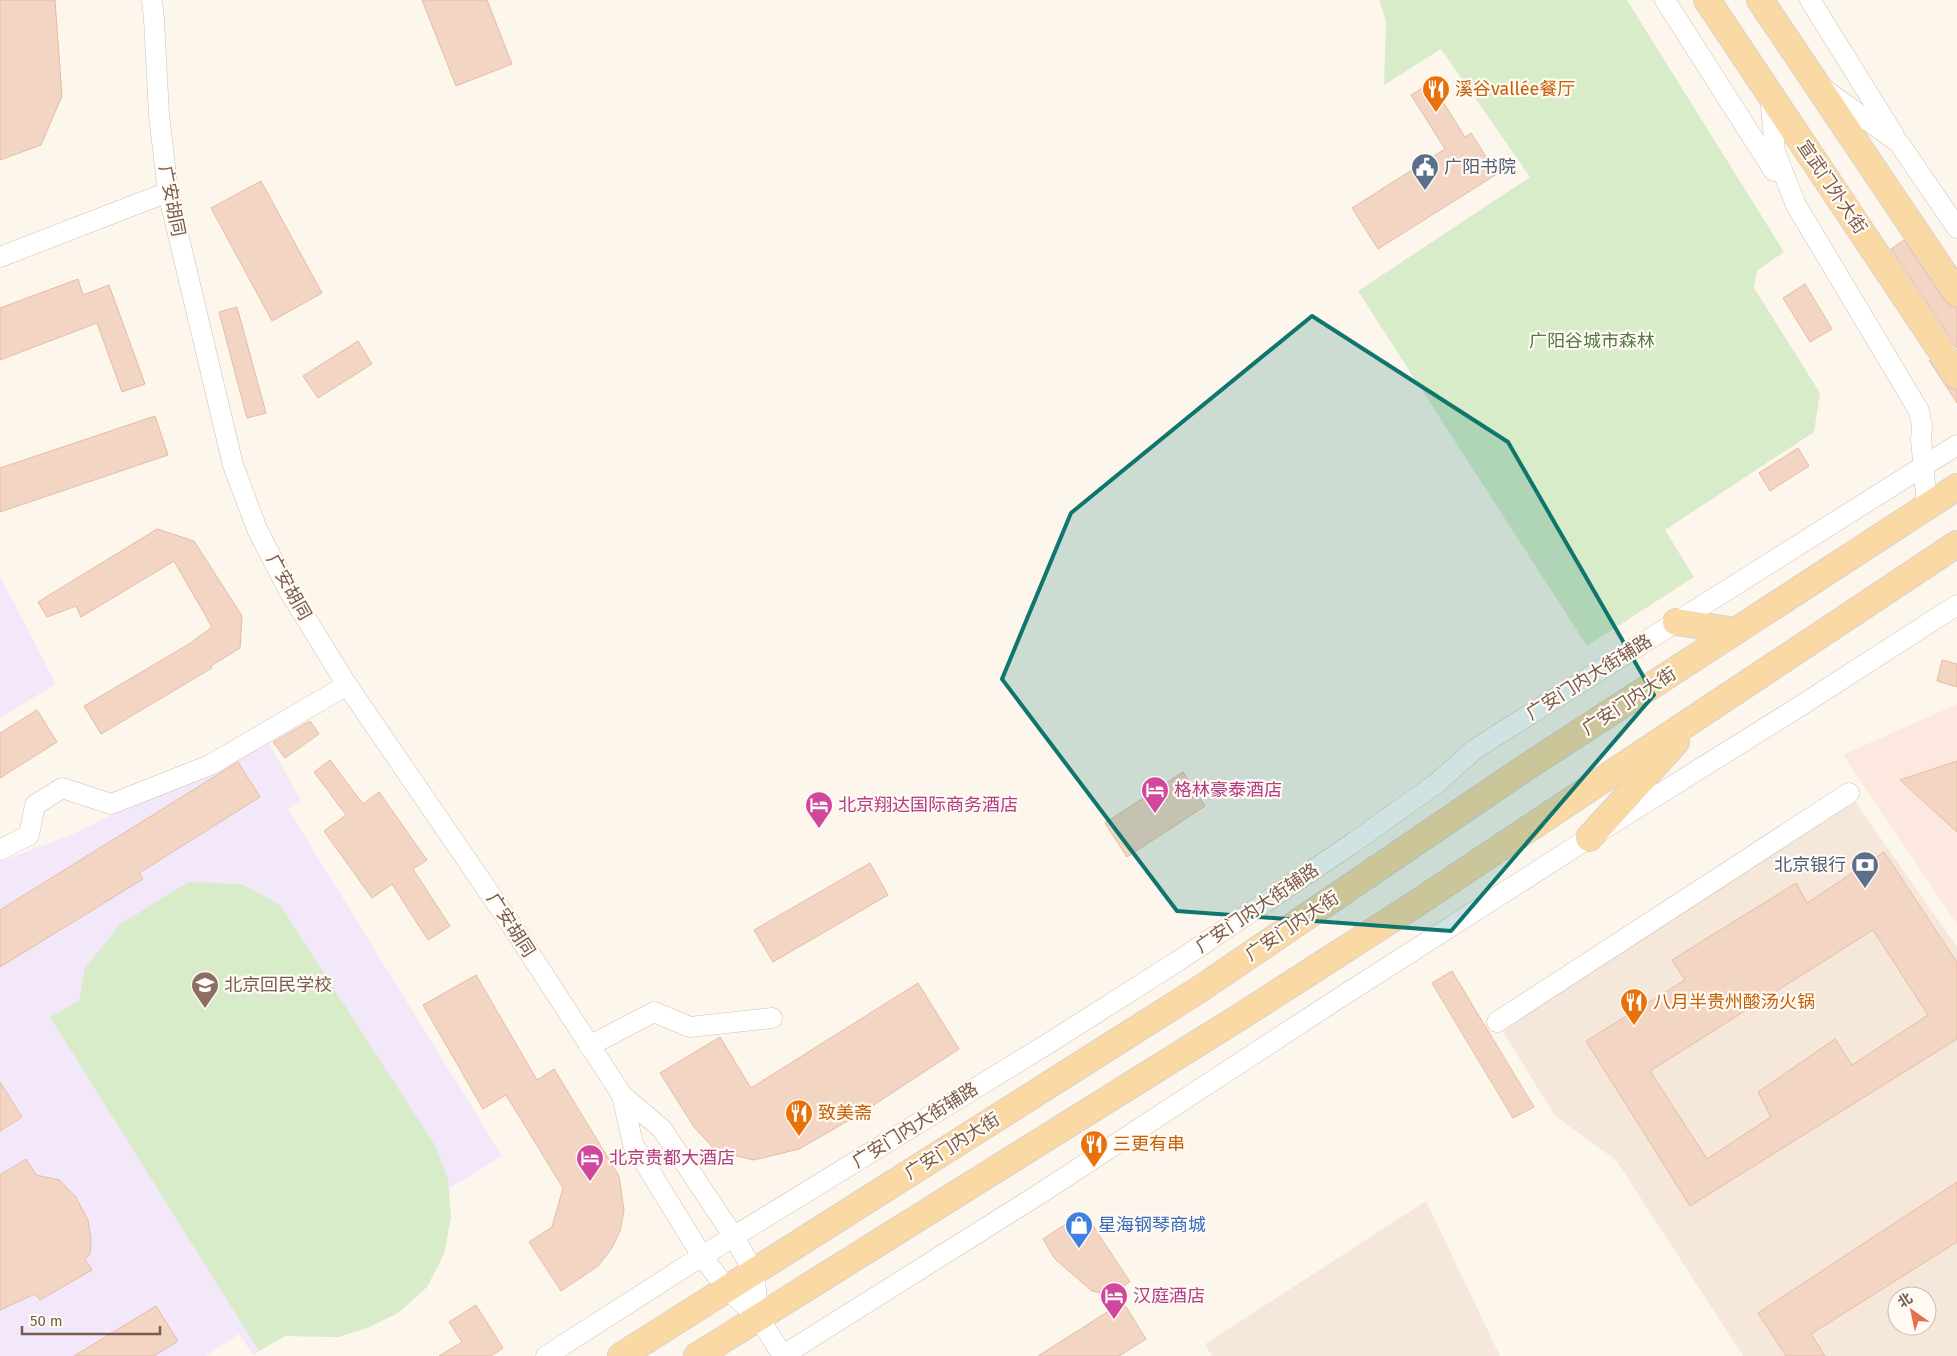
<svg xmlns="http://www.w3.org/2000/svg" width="1957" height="1356" viewBox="0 0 1957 1356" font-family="'Fira Sans','Noto Sans SC',sans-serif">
<rect width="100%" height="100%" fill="#fdf6ec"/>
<!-- residential -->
<g fill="#f5e8da" fill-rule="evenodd">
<path d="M1849,793L1957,947V1356H1743L1616,1160L1555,1116L1497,1022ZM1897,1296H1927V1326H1897Z"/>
<path d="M1426,1201L1500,1356H1212L1205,1344Z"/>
</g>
<!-- commercial -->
<path fill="#fde8e0" d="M1957,704V924L1843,755Z"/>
<!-- education -->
<g fill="#f3e8fa">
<path d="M0,576L56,684L0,718Z"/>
<path d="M267,740L301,800L288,809L502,1156L448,1189L451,1217L444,1254L427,1287L398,1313L367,1328L338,1337L285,1336L253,1355L239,1334L206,1356H0V862L75,833Z"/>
</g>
<!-- green -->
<g fill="#d8ecc9">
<path d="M1379,0H1627L1784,252L1757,271L1754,288L1820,393L1814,432L1665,530L1694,577L1587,646L1358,291L1530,177L1441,49L1384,85L1386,21Z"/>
<path d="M189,882L242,884L280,905L436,1147L448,1179L451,1217L444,1254L427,1287L398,1313L367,1328L338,1337L285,1336L259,1351L50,1017L79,1001L85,968L120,924Z"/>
</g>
<!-- building -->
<g fill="#f3d5c3" stroke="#e6bba3" fill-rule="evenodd">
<path d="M0,0H55L62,96L41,145L0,160Z"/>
<path d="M422,0H487L512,64L456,86Z"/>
<path d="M1431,83L1465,137L1471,133L1497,174L1378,249L1352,208L1445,149L1411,95Z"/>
<path d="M261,181L322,293L272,321L211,208Z"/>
<path d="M1904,240L1945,301L1950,306L1957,308V348L1891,249Z"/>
<path d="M78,279L83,295L109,285L145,384L122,392L97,323L0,360V308Z"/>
<path d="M1805,284L1832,329L1810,342L1783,298Z"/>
<path d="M237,307L266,413L247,418L219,312Z"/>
<path d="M358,341L372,364L318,398L303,376Z"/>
<path d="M1929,360L1945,384L1950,388L1957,390V403Z"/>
<path d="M155,416L168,455L0,512V468Z"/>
<path d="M1798,448L1809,466L1770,491L1759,473Z"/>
<path d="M157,529L194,541L242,616L240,648L211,666L212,668L101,734L84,706L189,644L212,627L174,561L81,617L76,606L47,617L38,602Z"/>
<path d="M1942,660L1957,664V687L1937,681Z"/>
<path d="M37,710L57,742L0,778V733Z"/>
<path d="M310,721L319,734L285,758L273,742Z"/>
<path d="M330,760L363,804L379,792L427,860L413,869L450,926L428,940L392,884L372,898L324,831L346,815L314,772Z"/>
<path d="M1957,761V832L1900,780Z"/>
<path d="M238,762L260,797L139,873L143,879L0,967V910Z"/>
<path d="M1183,772L1205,806L1127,857L1105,823Z"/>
<path d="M1884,852L1957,962V1039L1690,1206L1586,1041L1685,980L1672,960L1796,883L1807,903ZM1873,930L1928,1015L1852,1065L1835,1039L1758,1092L1771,1117L1707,1159L1650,1071Z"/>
<path d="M870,863L888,895L773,962L754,930Z"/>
<path d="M1452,971L1534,1107L1513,1118L1432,983Z"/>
<path d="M476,975L537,1080L554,1069L619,1176L624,1211L620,1231L612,1248L598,1266L561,1291L529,1242L552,1227L563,1188L506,1095L483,1109L423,1005Z"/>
<path d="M918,983L959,1049L860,1114L799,1149L754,1160L716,1151L694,1127L660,1073L720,1037L751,1088Z"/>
<path d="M0,1082L22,1117L0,1131Z"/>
<path d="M26,1159L36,1175L59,1180L75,1196L88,1220L91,1240L90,1254L85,1259L92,1270L40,1300L35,1294L0,1310V1175Z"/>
<path d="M1957,1182V1242L1811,1334L1825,1356H1786L1758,1313Z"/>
<path d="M1084,1212L1130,1282L1110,1295L1092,1291L1055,1259L1043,1239Z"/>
<path d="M1123,1302L1146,1339L1119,1356H1038Z"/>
<path d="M476,1305L503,1348L491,1356H439L462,1342L449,1322Z"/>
<path d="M156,1306L178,1341L154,1356H74Z"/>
</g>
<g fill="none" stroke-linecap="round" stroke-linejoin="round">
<!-- minor casing -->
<g stroke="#d1beb0" stroke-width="21">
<g id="minor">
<path d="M152,0L154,19L159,115L168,192L233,465L257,529L289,591L347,685L510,923L622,1095L662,1129L734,1237L754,1272L759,1318"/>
<path d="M1665,0L1774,171"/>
<path d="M1810,0L1894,135"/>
<path d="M1824,89L1899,143L1957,228"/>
<path d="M1770,94L1775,152L1796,205L1919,411L1922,426L1921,439L1927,506"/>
<path d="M0,257L168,192"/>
<path d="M0,850L29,835L35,805L62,788L111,804L210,765L347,685"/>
<path d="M1497,1022L1849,793"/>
<path d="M589,1046L654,1012L690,1027L772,1018"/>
<path d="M622,1095L633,1144L702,1256L727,1289L759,1318L783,1356"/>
<path d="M546,1356L702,1256L1049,1043L1178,961L1353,843L1437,783L1475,749L1957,445"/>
<path d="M782,1356L1041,1193L1330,1004L1589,838L1794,710L1957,605"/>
</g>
</g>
<!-- major casing -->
<g stroke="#dad1cd" stroke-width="28">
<g id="major">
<path d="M1707,0L1957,375"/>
<path d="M1760,0L1957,293"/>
<path d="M1676,622L1736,631"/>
<path d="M1589,838L1676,742"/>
<path d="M621,1356L1200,989L1525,768L1957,487"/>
<path d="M697,1356L1243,1015L1414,905L1957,544"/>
</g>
</g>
<!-- minor -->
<use href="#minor" stroke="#fff" stroke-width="20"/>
<!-- major -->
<use href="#major" stroke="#fbd9a5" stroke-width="26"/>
</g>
<!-- marked area -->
<path fill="#0f766e" fill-opacity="0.2" stroke="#0f766e" stroke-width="4" stroke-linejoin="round" d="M1312,316L1508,442L1654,695L1451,931L1177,911L1002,679L1071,513Z"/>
<!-- icons -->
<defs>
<g id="restaurant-pin" transform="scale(1.4375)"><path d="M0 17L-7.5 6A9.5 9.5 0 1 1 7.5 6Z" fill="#e8710a" stroke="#fffaf3"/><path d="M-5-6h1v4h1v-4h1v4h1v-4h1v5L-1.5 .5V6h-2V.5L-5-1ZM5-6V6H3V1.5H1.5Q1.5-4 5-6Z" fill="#fff"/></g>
<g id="civic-pin" transform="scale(1.4375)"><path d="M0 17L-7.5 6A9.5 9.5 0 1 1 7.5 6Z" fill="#5c6f8a" stroke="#fffaf3"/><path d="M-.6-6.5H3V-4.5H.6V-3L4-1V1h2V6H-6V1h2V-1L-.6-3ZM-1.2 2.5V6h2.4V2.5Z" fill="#fff"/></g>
<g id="hotel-pin" transform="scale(1.4375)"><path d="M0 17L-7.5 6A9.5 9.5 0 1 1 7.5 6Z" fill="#d1479c" stroke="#fffaf3"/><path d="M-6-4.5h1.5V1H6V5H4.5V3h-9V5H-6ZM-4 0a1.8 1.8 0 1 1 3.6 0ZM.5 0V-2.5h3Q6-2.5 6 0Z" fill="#fff"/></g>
<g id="bank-pin" transform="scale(1.4375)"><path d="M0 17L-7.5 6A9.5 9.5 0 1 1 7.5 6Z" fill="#5c6f8a" stroke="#fffaf3"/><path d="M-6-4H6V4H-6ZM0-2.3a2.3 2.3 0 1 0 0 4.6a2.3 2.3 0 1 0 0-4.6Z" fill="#fff"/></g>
<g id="school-pin" transform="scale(1.4375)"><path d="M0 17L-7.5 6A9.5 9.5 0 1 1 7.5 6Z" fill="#8d6e63" stroke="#fffaf3"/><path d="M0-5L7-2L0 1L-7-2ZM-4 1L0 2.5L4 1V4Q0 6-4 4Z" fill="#fff"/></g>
<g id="shop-pin" transform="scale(1.4375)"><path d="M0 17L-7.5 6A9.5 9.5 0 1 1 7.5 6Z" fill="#3f7fe0" stroke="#fffaf3"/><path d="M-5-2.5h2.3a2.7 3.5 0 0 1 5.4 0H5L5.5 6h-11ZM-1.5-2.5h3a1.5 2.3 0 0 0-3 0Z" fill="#fff"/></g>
</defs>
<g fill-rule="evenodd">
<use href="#restaurant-pin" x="1436" y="89"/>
<use href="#civic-pin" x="1425" y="167"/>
<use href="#hotel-pin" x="1155" y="790"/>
<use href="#hotel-pin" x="819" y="805"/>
<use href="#bank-pin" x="1865" y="865"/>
<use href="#school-pin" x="205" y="985"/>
<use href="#restaurant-pin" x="1634" y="1002"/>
<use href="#restaurant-pin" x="799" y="1113"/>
<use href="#restaurant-pin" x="1094" y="1144"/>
<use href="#hotel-pin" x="590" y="1158"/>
<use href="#shop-pin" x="1079" y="1225"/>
<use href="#hotel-pin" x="1114" y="1296"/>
</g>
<g text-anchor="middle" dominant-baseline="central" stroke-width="4.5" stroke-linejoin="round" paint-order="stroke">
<!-- food labels -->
<g font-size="18" fill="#c56008" stroke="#fffaf3" text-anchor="start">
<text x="1455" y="89">溪谷vallée餐厅</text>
<text x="1653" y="1002">八月半贵州酸汤火锅</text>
<text x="818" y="1113">致美斋</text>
<text x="1113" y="1144">三更有串</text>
</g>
<!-- service labels -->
<g font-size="18" fill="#4e5e75" stroke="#fffaf3" text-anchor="start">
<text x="1444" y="167">广阳书院</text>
<text x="1846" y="865" text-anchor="end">北京银行</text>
</g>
<!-- street labels -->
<g font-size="18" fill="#7a5c4d" stroke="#fffaf3">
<text transform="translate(1832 187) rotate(56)">宣武门外大街</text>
<text transform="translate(172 201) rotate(79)">广安胡同</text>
<text transform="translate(289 587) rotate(61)">广安胡同</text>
<text transform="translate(1589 677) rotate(-32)">广安门内大街辅路</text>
<text transform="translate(1629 701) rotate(-33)">广安门内大街</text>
<text transform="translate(1257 908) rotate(-34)">广安门内大街辅路</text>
<text transform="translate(511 925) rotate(57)">广安胡同</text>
<text transform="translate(1292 926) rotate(-34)">广安门内大街</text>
<text transform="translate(915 1125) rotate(-32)">广安门内大街辅路</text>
<text transform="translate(952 1146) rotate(-32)">广安门内大街</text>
</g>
<!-- park labels -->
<g font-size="18" fill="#537a41" stroke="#fffaf3">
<text x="1592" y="341">广阳谷城市森林</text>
</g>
<!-- hotel labels -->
<g font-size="18" fill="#b23c85" stroke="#fffaf3" text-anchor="start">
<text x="1174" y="790">格林豪泰酒店</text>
<text x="838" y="805">北京翔达国际商务酒店</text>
<text x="609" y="1158">北京贵都大酒店</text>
<text x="1133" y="1296">汉庭酒店</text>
</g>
<!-- education labels -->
<g font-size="18" fill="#785e54" stroke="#fffaf3" text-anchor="start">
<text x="224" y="985">北京回民学校</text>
</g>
<!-- shop labels -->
<g font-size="18" fill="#366cbe" stroke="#fffaf3" text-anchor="start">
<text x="1098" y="1225">星海钢琴商城</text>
</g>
</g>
<!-- north arrow -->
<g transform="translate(1912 1311) rotate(327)"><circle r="24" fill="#fffaf3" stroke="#cabbb1"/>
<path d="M0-4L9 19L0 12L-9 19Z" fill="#e76f51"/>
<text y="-8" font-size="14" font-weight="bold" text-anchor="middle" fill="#7a5c4d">北</text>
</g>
<!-- scale -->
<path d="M22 1326v8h138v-8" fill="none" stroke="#7a5c4d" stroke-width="2.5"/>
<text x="30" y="1326" font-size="15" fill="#7a5c4d" stroke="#fffaf3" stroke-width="4" paint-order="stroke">50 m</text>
</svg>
